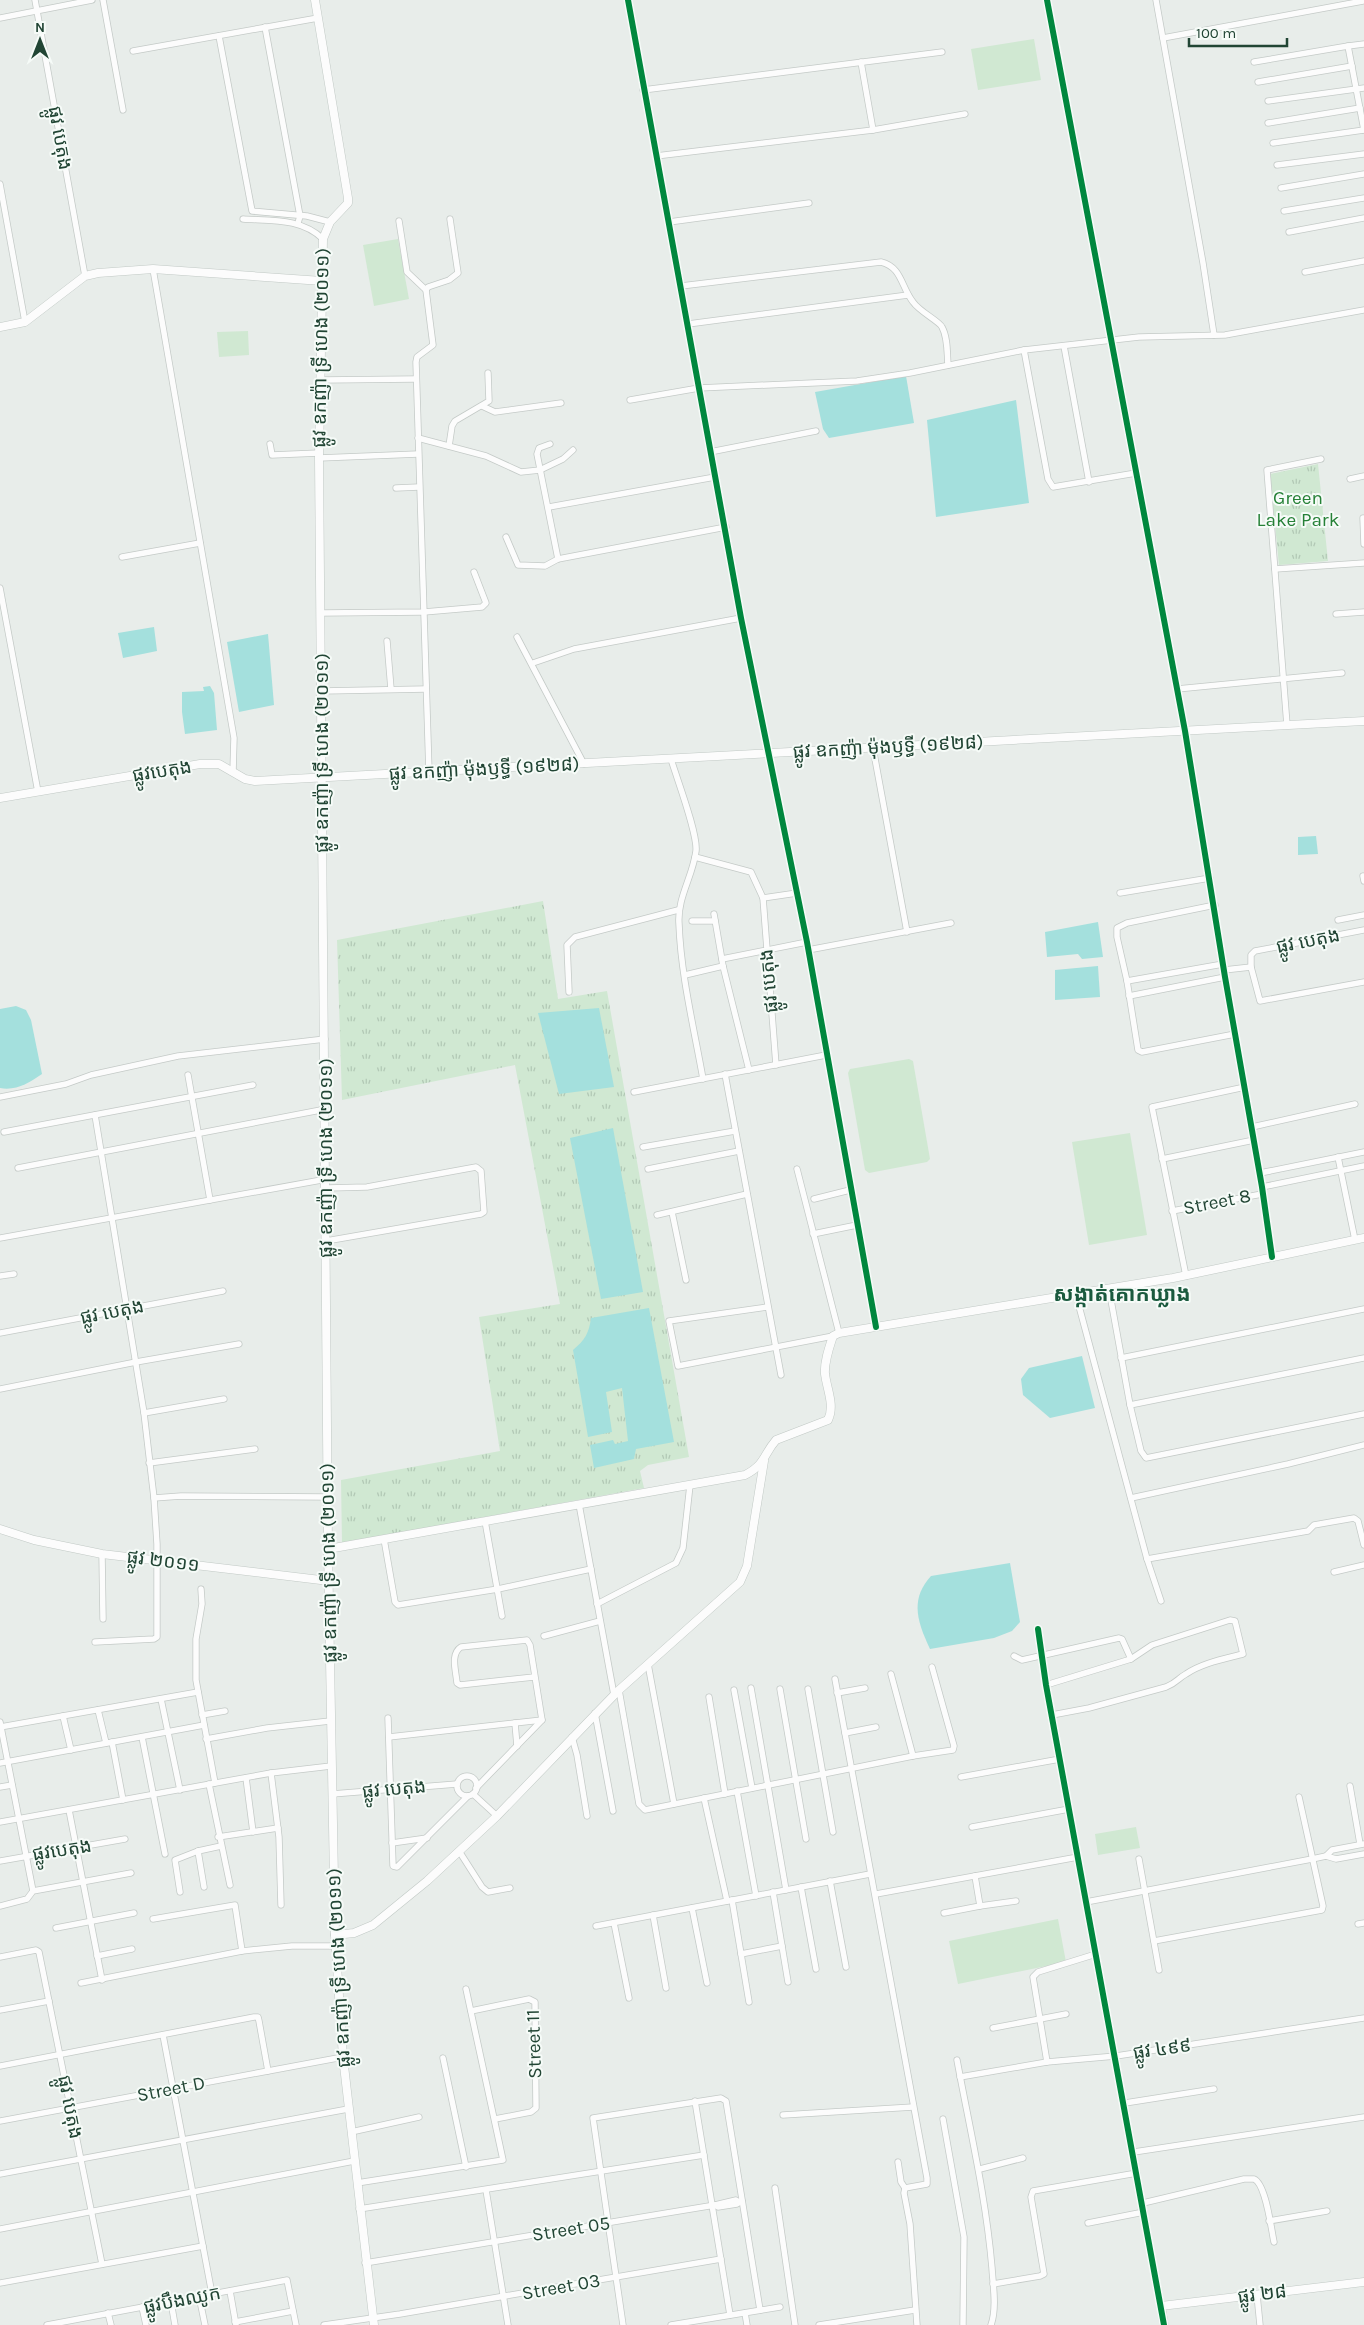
<svg xmlns="http://www.w3.org/2000/svg" width="1364" height="2325" viewBox="0 0 1364 2325" font-family="Karla,'Noto Sans Khmer',sans-serif">
<defs>
<pattern id="park-tufts" width="24" height="20" patternUnits="userSpaceOnUse" patternTransform="scale(1.25)"><rect width="24" height="20" fill="#d0e8d2"/><path d="M3 7l-1-3M5 7V3M7 7l1-3M15 17l-1-3M17 17v-4M19 17l1-3" fill="none" stroke="#b2c8b5"/></pattern>
</defs>
<rect width="100%" height="100%" fill="#e8edea"/>
<!-- grass -->
<g fill="#d0e8d2">
<path d="M1034,39L1041,80L978,90L971,49Z"/>
<path d="M398,239L409,299L374,306L363,245Z"/>
<path d="M248,331L249,355L219,357L217,332Z"/>
<path d="M909,1059L913,1061L930,1159L927,1162L869,1173L865,1170L848,1073L850,1069Z"/>
<path d="M1130,1133L1147,1235L1089,1245L1072,1142Z"/>
<path d="M1136,1827L1140,1848L1098,1855L1095,1834Z"/>
<path d="M1058,1919L1066,1962L958,1984L949,1941Z"/>
</g>
<!-- park -->
<g fill="url(#park-tufts)">
<path d="M1318,464L1328,561L1279,565L1270,474Z"/>
<path d="M543,901L558,999L607,991L689,1457L648,1465L640,1471L644,1488L342,1543L341,1480L500,1451L479,1317L560,1304L515,1065L342,1100L337,940Z"/>
</g>
<!-- water -->
<g fill="#a4e0dd">
<path d="M906,376L914,423L829,438L823,429L815,392Z"/>
<path d="M1016,400L1029,503L936,517L927,420Z"/>
<path d="M154,627L157,651L123,658L118,633Z"/>
<path d="M268,634L274,705L239,712L227,642Z"/>
<path d="M210,686L214,693L217,730L185,734L182,712V692L204,691L203,687Z"/>
<path d="M1316,836L1318,854L1298,855V837Z"/>
<path d="M1098,922L1103,957L1082,959L1078,954L1047,957L1045,932Z"/>
<path d="M1098,966L1100,997L1055,1000V970Z"/>
<path d="M16,1006L26,1010L31,1020L42,1074C29,1083 16,1091 0,1088V1009Z"/>
<path d="M599,1008L614,1087L559,1094L538,1013Z"/>
<path d="M613,1128L643,1292L601,1299L570,1138Z"/>
<path d="M649,1308L674,1442L636,1449L634,1459L594,1468L590,1445L613,1440L615,1444L628,1441L622,1388L606,1392L612,1432L588,1437L573,1350C585,1340 589,1333 591,1318Z"/>
<path d="M1082,1356L1095,1408L1050,1418L1023,1395L1021,1379L1029,1368Z"/>
<path d="M1010,1563L1020,1622L1012,1631L994,1638L930,1649C918,1623 909,1600 931,1576Z"/>
</g>
<g fill="none" stroke-linecap="round" stroke-linejoin="round">
<!-- street casing -->
<g stroke="#c4cac7" stroke-width="7">
<g id="street">
<path d="M35,0L85,276"/>
<path d="M103,0L123,110"/>
<path d="M628,0L741,618L807,942L876,1327"/>
<path d="M1047,0L1185,731L1225,977L1262,1187L1272,1257"/>
<path d="M1156,0L1203,263L1214,335"/>
<path d="M0,18L92,0"/>
<path d="M265,27L300,216L298,223"/>
<path d="M219,36L252,211L307,216L330,222"/>
<path d="M1163,38L1363,1"/>
<path d="M1348,46L1364,44"/>
<path d="M133,51L318,18"/>
<path d="M861,62L873,130"/>
<path d="M1254,62L1348,46L1364,130"/>
<path d="M1258,82L1352,66"/>
<path d="M643,90L942,52"/>
<path d="M1268,101L1364,88"/>
<path d="M1268,123L1360,108"/>
<path d="M1273,143L1364,130"/>
<path d="M656,156L873,130L965,114"/>
<path d="M1277,165L1364,154"/>
<path d="M0,184L25,322"/>
<path d="M1281,188L1364,174"/>
<path d="M1284,211L1364,198"/>
<path d="M243,219C272,221 301,218 323,239"/>
<path d="M399,221L407,272L426,290"/>
<path d="M669,222L809,203"/>
<path d="M1289,232L1364,218"/>
<path d="M153,269L234,738L233,772"/>
<path d="M1305,272L1364,261"/>
<path d="M681,286L881,262C902,267 901,287 913,302C920,312 939,321 942,327C948,338 947,353 948,365"/>
<path d="M688,324L908,295"/>
<path d="M1064,346L1089,482"/>
<path d="M1024,350L1048,479L1053,487L1136,473"/>
<path d="M321,380L416,379"/>
<path d="M630,400L699,388L857,381L910,373L1024,350L1139,337L1225,335L1364,310"/>
<path d="M482,406L495,412L561,403"/>
<path d="M418,438L486,456L521,472L540,470L563,459L573,450"/>
<path d="M270,444L272,455L319,453"/>
<path d="M550,444L539,448L537,454L558,559"/>
<path d="M449,446L452,426L455,421L489,401L488,373"/>
<path d="M710,452L816,431"/>
<path d="M319,458L418,454"/>
<path d="M1350,479L1364,476"/>
<path d="M396,488L419,487"/>
<path d="M549,507L715,477"/>
<path d="M1363,518L1364,544"/>
<path d="M506,537L518,565L545,566L558,559L726,527"/>
<path d="M122,557L200,543"/>
<path d="M1275,569L1364,563"/>
<path d="M0,588L38,792"/>
<path d="M321,613L424,612L482,607L486,603L474,572"/>
<path d="M1336,614L1364,612"/>
<path d="M517,637L584,764"/>
<path d="M387,641L391,689"/>
<path d="M533,663L574,649L741,618"/>
<path d="M1177,689L1342,673"/>
<path d="M322,691L426,689"/>
<path d="M1287,725L1267,470L1321,459"/>
<path d="M873,748L907,932"/>
<path d="M671,759C677,779 698,834 696,851C693,876 677,898 679,924C681,976 694,1028 703,1079"/>
<path d="M429,772L416,362L417,357L433,345L426,290L428,287L449,280L458,273L450,219"/>
<path d="M695,857L751,872L763,898L797,893"/>
<path d="M1363,876L1364,881"/>
<path d="M1120,893L1210,878"/>
<path d="M763,898L776,1065"/>
<path d="M1215,905L1127,923L1117,928V937L1127,981L1138,1050L1142,1052L1235,1034"/>
<path d="M714,914L723,966L749,1070"/>
<path d="M1338,920L1364,915"/>
<path d="M692,921H715"/>
<path d="M1364,930L1255,951L1251,955V967L1260,1001L1364,982"/>
<path d="M808,950L951,923"/>
<path d="M722,959L807,942"/>
<path d="M1224,970L1251,967"/>
<path d="M685,975L723,966"/>
<path d="M1127,981L1223,964"/>
<path d="M569,992L567,945L575,937L678,910"/>
<path d="M1129,996L1225,977"/>
<path d="M725,1074L781,1375"/>
<path d="M188,1075L210,1200"/>
<path d="M634,1092L826,1055"/>
<path d="M0,1097L66,1084L91,1075L178,1056L325,1039"/>
<path d="M1252,1127L1355,1104"/>
<path d="M4,1132L253,1085"/>
<path d="M643,1147L735,1131"/>
<path d="M1338,1157L1355,1240"/>
<path d="M1162,1159L1254,1140"/>
<path d="M18,1168L326,1109"/>
<path d="M648,1169L739,1151"/>
<path d="M797,1169L839,1333"/>
<path d="M1260,1173L1364,1152"/>
<path d="M1262,1187L1364,1166"/>
<path d="M814,1199L850,1190"/>
<path d="M1172,1211L1262,1194"/>
<path d="M672,1212L686,1280"/>
<path d="M657,1215L747,1194"/>
<path d="M813,1234L857,1225"/>
<path d="M0,1238L327,1179"/>
<path d="M326,1241L481,1214L484,1212L481,1171L476,1167L367,1187L327,1188"/>
<path d="M0,1276L14,1274"/>
<path d="M1186,1276L1152,1107L1245,1087"/>
<path d="M1109,1289L1130,1405L1141,1451L1146,1458L1364,1414"/>
<path d="M1076,1295L1147,1559L1161,1601"/>
<path d="M767,1307L669,1321L678,1366L833,1336"/>
<path d="M0,1333L223,1291"/>
<path d="M1121,1358L1364,1309"/>
<path d="M0,1389L136,1362L239,1344"/>
<path d="M1130,1405L1364,1358"/>
<path d="M144,1413L224,1399"/>
<path d="M149,1463L255,1449"/>
<path d="M154,1498L181,1496L328,1497"/>
<path d="M1131,1498L1288,1464L1364,1445"/>
<path d="M579,1504L614,1695"/>
<path d="M485,1521L502,1616"/>
<path d="M384,1539L395,1602L398,1605L498,1589L591,1569"/>
<path d="M102,1554L103,1619"/>
<path d="M1147,1559L1308,1531L1314,1525L1354,1518L1358,1521L1364,1545"/>
<path d="M1334,1572L1364,1565"/>
<path d="M201,1589L202,1604L196,1639V1680L215,1783"/>
<path d="M597,1604L676,1563L683,1548L690,1485"/>
<path d="M1038,1629L1046,1685L1161,2306"/>
<path d="M544,1636L600,1621"/>
<path d="M95,1642L154,1639L157,1637V1544L154,1498L144,1413L95,1115"/>
<path d="M1014,1656L1022,1660L1119,1638L1122,1639L1131,1659"/>
<path d="M648,1664L674,1804"/>
<path d="M891,1674L913,1756"/>
<path d="M835,1679L927,2178V2184L905,2188"/>
<path d="M1046,1685L1131,1659L1152,1645L1230,1620L1235,1621L1243,1654C1224,1659 1202,1663 1186,1674C1177,1679 1178,1682 1166,1687L1089,1708L1052,1715"/>
<path d="M751,1688L786,1890"/>
<path d="M780,1689L806,1839"/>
<path d="M808,1689L833,1832"/>
<path d="M619,1690L639,1804L645,1810L913,1756L953,1750L954,1746L932,1667"/>
<path d="M734,1690L752,1788"/>
<path d="M837,1693L865,1688"/>
<path d="M709,1697L725,1794"/>
<path d="M161,1699L180,1790"/>
<path d="M98,1710L106,1743"/>
<path d="M595,1713L613,1811"/>
<path d="M202,1715L225,1711"/>
<path d="M63,1716L71,1750"/>
<path d="M388,1718L393,1866L397,1867L468,1796"/>
<path d="M0,1722L33,1891"/>
<path d="M515,1723L517,1746"/>
<path d="M0,1727L198,1692"/>
<path d="M845,1733L876,1727"/>
<path d="M142,1737L165,1854"/>
<path d="M389,1737L542,1720"/>
<path d="M572,1737L577,1755L587,1816"/>
<path d="M206,1739L267,1728L330,1721"/>
<path d="M112,1742L123,1800"/>
<path d="M0,1763L204,1725"/>
<path d="M271,1773L279,1837L281,1905"/>
<circle cx="467" cy="1786" r="10"/>
<path d="M961,1777L1060,1759"/>
<path d="M246,1778L253,1832"/>
<path d="M209,1784L230,1885"/>
<path d="M1350,1786L1360,1844"/>
<path d="M0,1787L12,1785"/>
<path d="M476,1788L542,1720L530,1645L527,1640L461,1647C450,1654 456,1671 457,1683L460,1685L534,1677"/>
<path d="M737,1791L756,1896"/>
<path d="M332,1794L457,1784"/>
<path d="M473,1794L497,1816"/>
<path d="M704,1798L727,1901"/>
<path d="M69,1810L102,1980"/>
<path d="M0,1822L271,1773L331,1766"/>
<path d="M972,1827L1069,1809"/>
<path d="M218,1837L278,1828"/>
<path d="M392,1843L427,1838"/>
<path d="M198,1851L204,1887"/>
<path d="M459,1851L482,1887L488,1892L510,1888"/>
<path d="M1326,1856L1332,1850L1364,1844"/>
<path d="M1139,1859L1159,1970"/>
<path d="M0,1861L125,1839"/>
<path d="M830,1881L846,1967"/>
<path d="M801,1887L816,1969"/>
<path d="M180,1892L175,1860L198,1851L221,1846"/>
<path d="M773,1892L788,1982"/>
<path d="M876,1894L1078,1857"/>
<path d="M732,1900L749,2002"/>
<path d="M1086,1902L1312,1859L1326,1856L1336,1859L1364,1854"/>
<path d="M0,1906L27,1899L33,1891L131,1873"/>
<path d="M980,1906L1016,1901"/>
<path d="M692,1908L707,1983"/>
<path d="M944,1913L980,1906L975,1876"/>
<path d="M653,1915L666,1988"/>
<path d="M153,1919L235,1905L242,1951"/>
<path d="M614,1923L629,1998"/>
<path d="M1358,1924L1364,1923"/>
<path d="M596,1926L870,1874"/>
<path d="M56,1928L134,1913"/>
<path d="M1154,1941L1322,1910L1323,1906L1299,1797"/>
<path d="M741,1954L782,1946"/>
<path d="M97,1956L132,1949"/>
<path d="M0,1957L36,1950L39,1952L102,2264"/>
<path d="M81,1983L242,1951L292,1946H335"/>
<path d="M0,2010L49,2001"/>
<path d="M471,2011L529,1999L535,2002L536,2108L531,2112L495,2119"/>
<path d="M993,2028L1066,2014"/>
<path d="M163,2035L212,2294"/>
<path d="M443,2058L466,2167"/>
<path d="M957,2060C970,2130 986,2197 992,2268C993,2285 997,2308 991,2325"/>
<path d="M1047,2062L1033,1977L1038,1972L1096,1954"/>
<path d="M0,2066L254,2017H258L259,2021L268,2071"/>
<path d="M960,2077L1047,2062L1116,2056L1364,2018"/>
<path d="M695,2101L730,2315"/>
<path d="M1125,2103L1214,2089"/>
<path d="M783,2115L913,2107"/>
<path d="M943,2119L964,2237L963,2325"/>
<path d="M0,2121L343,2057"/>
<path d="M351,2132L419,2117"/>
<path d="M1134,2152L1364,2117"/>
<path d="M898,2162L901,2182L905,2188L904,2193L910,2224L917,2325"/>
<path d="M980,2169L1023,2158"/>
<path d="M0,2174L348,2109"/>
<path d="M357,2183L503,2160L466,1989"/>
<path d="M775,2188L795,2325"/>
<path d="M486,2190L508,2325"/>
<path d="M1143,2203L1244,2179H1254C1266,2184 1271,2228 1274,2242"/>
<path d="M715,2205L736,2200L739,2202"/>
<path d="M359,2209L704,2155"/>
<path d="M1269,2221L1327,2211"/>
<path d="M1088,2223L1144,2212"/>
<path d="M0,2229L354,2161"/>
<path d="M365,2263L715,2205L718,2207L737,2204L742,2201"/>
<path d="M0,2283L203,2246"/>
<path d="M993,2284L1040,2276L1044,2274L1031,2197L1033,2191L1137,2173"/>
<path d="M230,2291L236,2325"/>
<path d="M1257,2295L1260,2325"/>
<path d="M199,2296L205,2325"/>
<path d="M171,2302L175,2325"/>
<path d="M142,2307L146,2325"/>
<path d="M108,2313L111,2325"/>
<path d="M745,2313L747,2325"/>
<path d="M235,2322L293,2311"/>
<path d="M47,2325L287,2280L296,2325"/>
<path d="M324,2325L400,2314L721,2259"/>
<path d="M623,2325L593,2118L721,2098L726,2101L760,2310"/>
<path d="M671,2325L780,2307"/>
<path d="M819,2325L915,2310"/>
</g>
</g>
<!-- secondary casing -->
<g stroke="#c1c9c5" stroke-width="9">
<g id="secondary">
<path d="M315,0L348,198V203L330,222L323,239L319,458L328,1549L335,1935L343,2057L374,2325"/>
<path d="M0,327L25,322L85,276L98,273L153,269L322,281"/>
<path d="M0,798L200,764H219L245,779L255,781L1364,721"/>
<path d="M0,1529L34,1540L102,1554L329,1581"/>
<path d="M328,1549L745,1475C766,1464 763,1455 776,1440L828,1420C835,1405 827,1390 825,1374C824,1362 829,1348 833,1336L839,1333L1173,1278L1364,1238"/>
<path d="M335,1935L354,1933L373,1925L427,1881L497,1816L619,1690L740,1582L747,1566L764,1461"/>
<path d="M1164,2325L1161,2306L1364,2282"/>
</g>
</g>
<!-- street -->
<use href="#street" stroke="#fcfcfc" stroke-width="5.5"/>
<!-- secondary -->
<use href="#secondary" stroke="#fcfcfc" stroke-width="8"/>
<!-- cycleway casing -->
<g stroke="#f6fbf8" stroke-width="9">
<g id="cycleway">
<path d="M628,0L741,618L807,942L876,1327"/>
<path d="M1047,0L1185,731L1225,977L1262,1187L1272,1257"/>
<path d="M1038,1629L1046,1685L1164,2325"/>
</g>
</g>
<!-- cycleway -->
<use href="#cycleway" stroke="#00873e" stroke-width="6"/>
</g>
<g text-anchor="middle" dominant-baseline="central" stroke-width="4" stroke-linejoin="round" paint-order="stroke">
<!-- street labels -->
<g font-size="19" fill="#214534" stroke="#f6fbf8">
<text transform="translate(60 138) rotate(80)">ផ្លូវ បេតុង</text>
<text transform="translate(321 348) rotate(-89)">ផ្លូវ ឧកញ៉ា ទ្រី ហេង (២០១១)</text>
<text transform="translate(888 747) rotate(-3)">ផ្លូវ ឧកញ៉ា ម៉ុងឫទ្ធី (១៩២៨)</text>
<text transform="translate(322 753) rotate(-90)">ផ្លូវ ឧកញ៉ា ទ្រី ហេង (២០១១)</text>
<text transform="translate(484 769) rotate(-3)">ផ្លូវ ឧកញ៉ា ម៉ុងឫទ្ធី (១៩២៨)</text>
<text transform="translate(162 771) rotate(-9)">ផ្លូវបេតុង</text>
<text transform="translate(1308 941) rotate(-11)">ផ្លូវ បេតុង</text>
<text transform="translate(769 981) rotate(-95)">ផ្លូវ បេតុង</text>
<text transform="translate(326 1158) rotate(-90)">ផ្លូវ ឧកញ៉ា ទ្រី ហេង (២០១១)</text>
<text transform="translate(1217 1202) rotate(-11)">Street 8</text>
<text transform="translate(112 1312) rotate(-11)">ផ្លូវ បេតុង</text>
<text transform="translate(163 1561) rotate(7)">ផ្លូវ ២០១១</text>
<text transform="translate(329 1563) rotate(-91)">ផ្លូវ ឧកញ៉ា ទ្រី ហេង (២០១១)</text>
<text transform="translate(394 1789) rotate(-5)">ផ្លូវ បេតុង</text>
<text transform="translate(62 1850) rotate(-9)">ផ្លូវបេតុង</text>
<text transform="translate(339 1968) rotate(-93)">ផ្លូវ ឧកញ៉ា ទ្រី ហេង (២០១១)</text>
<text transform="translate(534 2044) rotate(-92)">Street 11</text>
<text transform="translate(1162 2049) rotate(-8)">ផ្លូវ ៤៩៩</text>
<text transform="translate(171 2089) rotate(-11)">Street D</text>
<text transform="translate(70 2107) rotate(79)">ផ្លូវ បេតុង</text>
<text transform="translate(571 2229) rotate(-9)">Street 05</text>
<text transform="translate(561 2287) rotate(-10)">Street 03</text>
<text transform="translate(1262 2294) rotate(-7)">ផ្លូវ ២៨</text>
<text transform="translate(182 2300) rotate(-11)">ផ្លូវបឹងឈូក</text>
</g>
<!-- park labels -->
<g font-size="19" fill="#268137" stroke="#f6fbf8">
<text x="1298" y="498">Green<tspan x="1298" dy="22">Lake Park</tspan></text>
</g>
<!-- quarter labels -->
<g font-size="21" font-weight="bold" fill="#1a5a3e" stroke="#f6fbf8">
<text x="1122" y="1294">សង្កាត់គោកឃ្លាង</text>
</g>
</g>
<!-- north arrow -->
<g transform="translate(40 40)" stroke="#f6fbf8" stroke-width="4" paint-order="stroke">
<path d="M0-4L9 19L0 12L-9 19Z" fill="#214534"/>
<text y="-8" font-size="14" font-weight="bold" text-anchor="middle" fill="#214534">N</text>
</g>
<!-- scale -->
<path d="M1189 38v8h98v-8" fill="none" stroke="#214534" stroke-width="2.5"/>
<text x="1196" y="38" font-size="15" fill="#214534" stroke="#f6fbf8" stroke-width="4" paint-order="stroke">100 m</text>
</svg>
